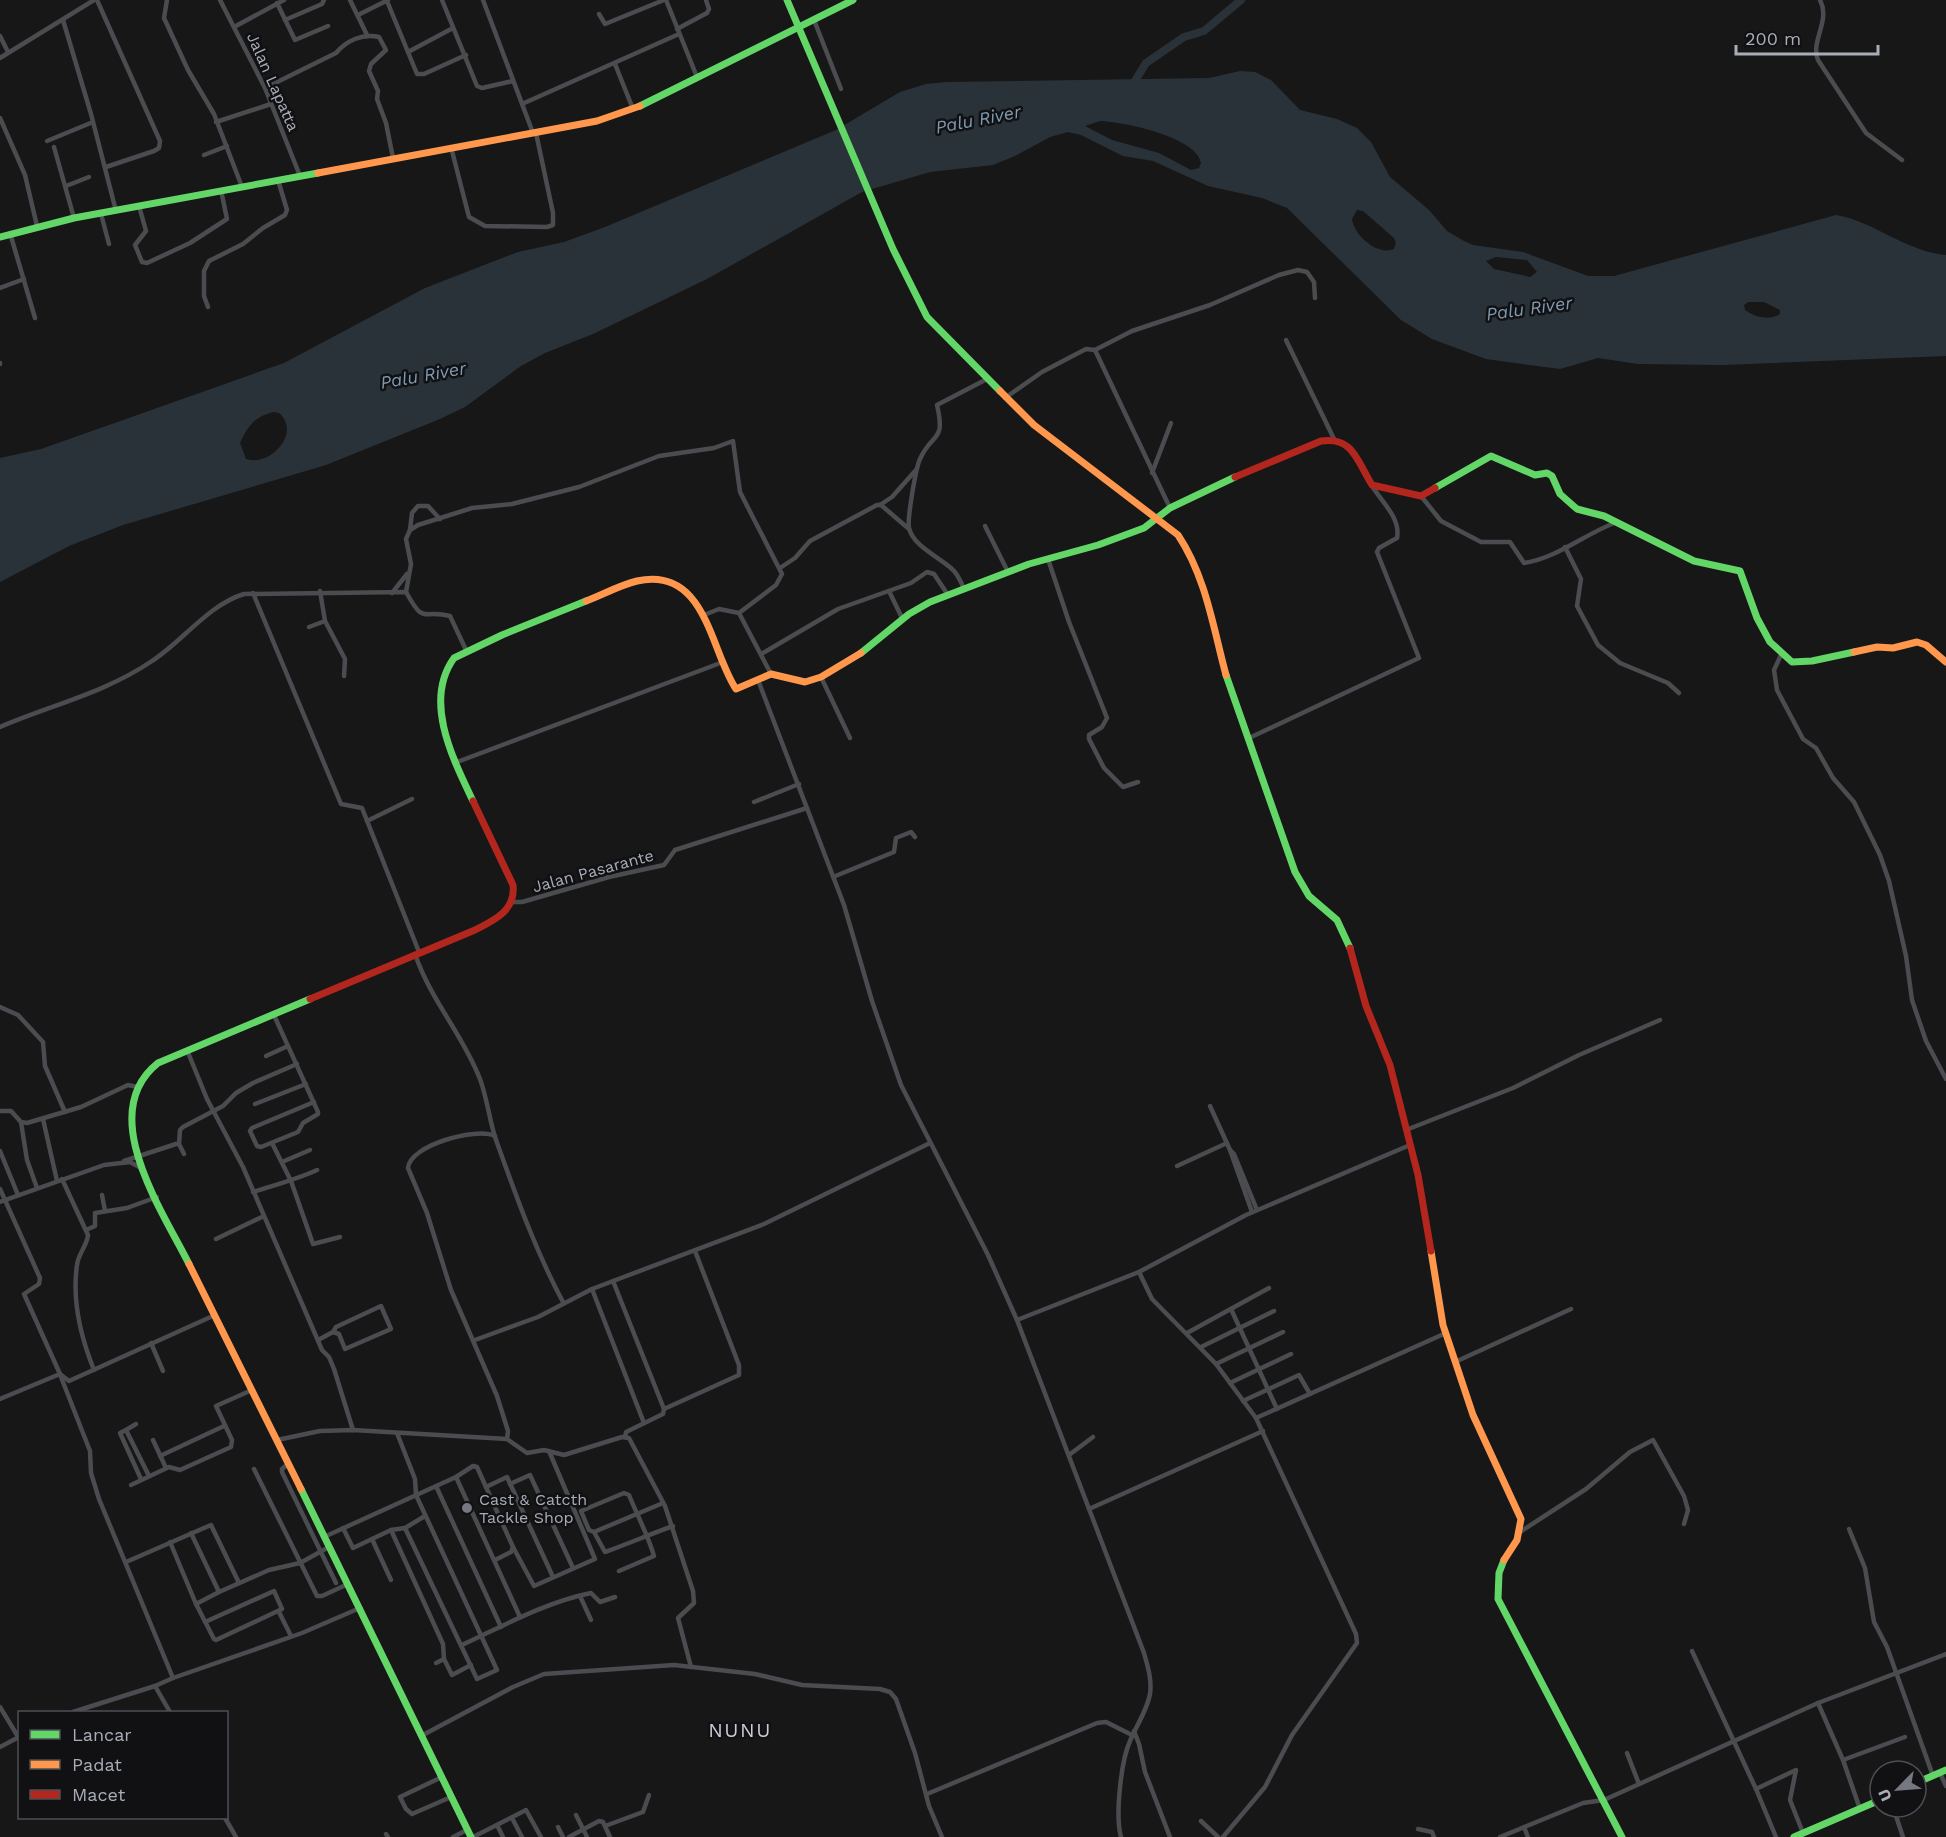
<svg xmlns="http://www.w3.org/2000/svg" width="1946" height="1837" viewBox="0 0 1946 1837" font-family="'Work Sans',sans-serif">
<rect width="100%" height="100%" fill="#171717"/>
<!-- water -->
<path fill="#2a3239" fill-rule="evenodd" d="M1240,71L1255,72L1271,80L1300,110L1337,119L1357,128L1371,142L1390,177L1429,210L1447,231L1464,241L1473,245L1523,252L1588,276H1614L1836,215C1876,222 1904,251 1946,255V356L1722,365L1638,364L1598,358L1560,369L1486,359L1432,339L1401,320L1287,208L1262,198L1208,186L1153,161L1123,156L1081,135L1068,132L1050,137L1015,156L993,165L930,172L862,192L707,279L593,334L545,353L521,366L465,407L440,419L326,465L123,525L69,546L0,582V458L41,449L284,363L425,288L518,252L564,242L605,227L836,130L900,92L926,84L947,82L1209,78ZM1100,121C1124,122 1197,137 1201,163L1199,168L1191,170L1159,153L1112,140L1085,126ZM1357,210L1363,211L1394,238L1396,243L1394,249C1377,256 1354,235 1352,219ZM1496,257L1527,260L1537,272L1530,277L1494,269L1486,261ZM1748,302H1764L1780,310V314C1770,321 1754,317 1745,310L1744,305ZM274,412L279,413C302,433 270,467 246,459L240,443C248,426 255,416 274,412Z"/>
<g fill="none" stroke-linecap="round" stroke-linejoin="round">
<!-- river -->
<path stroke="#2a3239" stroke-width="8" d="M1130,89L1146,63L1184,37L1204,31L1241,0"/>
<!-- street -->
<g stroke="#4b4c50" stroke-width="4.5">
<path d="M97,0L160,141L159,148L154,151L106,167"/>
<path d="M167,0L164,18L188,70L214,114L242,187"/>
<path d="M220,0L265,88L300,176"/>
<path d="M350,0L367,35"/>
<path d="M442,0L477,86L482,88L513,81"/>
<path d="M483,0L533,133"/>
<path d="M666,0L697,77"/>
<path d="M1820,0C1831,21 1810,41 1818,60L1866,133L1902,160"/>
<path d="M387,1L417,74H424L466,55"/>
<path d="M277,3L295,40L328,26"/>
<path d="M599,14L605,24L664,0"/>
<path d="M358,15L388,0"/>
<path d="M63,20L91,114L116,211"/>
<path d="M285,20L322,4L324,0"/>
<path d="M814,20L841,89"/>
<path d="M234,27L284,0"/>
<path d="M677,29L707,13L709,9L706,0"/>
<path d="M0,36L8,52"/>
<path d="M408,52L453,28"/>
<path d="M0,58L94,0"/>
<path d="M615,64L633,109"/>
<path d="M265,88L336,53C346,41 362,33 379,37L386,50L371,64L369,71L378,91L377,99L386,123L393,158"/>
<path d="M522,104L679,34"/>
<path d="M0,118L25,175L37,226"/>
<path d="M216,122L271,104"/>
<path d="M47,141L93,122"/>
<path d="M54,147L74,218"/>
<path d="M451,147L469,217L485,226L547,227L553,225V213L536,133"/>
<path d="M204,155L227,146"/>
<path d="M66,186L89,177"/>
<path d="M139,206L146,231L135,245L142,262L147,263L190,243L227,219L221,190"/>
<path d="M101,214L109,244"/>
<path d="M10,233L35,318"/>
<path d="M0,288L24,279"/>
<path d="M208,307L204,296V271L209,261L243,244L263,228L285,215L287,210L278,180"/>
<path d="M1286,340L1334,439"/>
<path d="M1095,350L1170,508"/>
<path d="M0,363V364"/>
<path d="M1005,398L1042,372L1086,349L1095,350L1132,331L1210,305L1279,275L1298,270L1307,272L1314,282L1315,298"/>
<path d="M1152,473L1171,423"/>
<path d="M1421,496L1441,521L1481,542H1510L1524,563C1558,558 1586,533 1617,522"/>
<path d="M880,505L892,497L916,470"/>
<path d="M985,526L1008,572"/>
<path d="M410,530L412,513L418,506H428L440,519"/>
<path d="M1565,547L1581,579L1577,606L1598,645L1620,663L1668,683L1679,693"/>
<path d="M1048,559L1069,622L1107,718L1102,727L1089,735V739L1104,768L1123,787L1138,782"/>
<path d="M780,568L795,558L810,541L877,505H881L909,529"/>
<path d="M964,589C961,582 958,574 952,569C939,557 913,546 909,528C907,519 916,467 920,459C932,432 946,443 937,405L987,379"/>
<path d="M320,591L325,621L345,659L344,676"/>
<path d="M889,591L903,620"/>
<path d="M406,592L411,564L406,539L410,530L418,525L472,508L512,504L579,487L659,456L714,448L733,441L740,492L782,574L776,585L739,613"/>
<path d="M253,593L341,804L362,808L419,952"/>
<path d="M392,593L407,574"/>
<path d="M704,615L719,609L739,613L771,674"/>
<path d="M309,627L325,621"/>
<path d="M763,653L838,609L911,583L927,572L934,574L948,595"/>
<path d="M1781,655L1774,670L1777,690L1803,739L1816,748L1833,778L1854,802L1880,855L1889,881L1906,956L1912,1000L1926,1041L1946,1079"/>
<path d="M821,677L850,738"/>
<path d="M758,680L844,905L872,1001L901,1085L988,1255L1017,1320L1144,1653C1148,1667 1152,1680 1150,1694C1147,1711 1136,1726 1130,1741C1121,1761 1115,1816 1121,1837"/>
<path d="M0,727C51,705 105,693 152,661C183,641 208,605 244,594L406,592C425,626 421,609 450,616L467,652"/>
<path d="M1247,739L1419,658L1377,552L1379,548L1397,538C1401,518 1381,501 1372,486"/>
<path d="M457,762L723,662"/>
<path d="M754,802L799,784"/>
<path d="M367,821L412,799"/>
<path d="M833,877L894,852L896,838L911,832L915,837"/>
<path d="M513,902H522L609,877L664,865L675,850L807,808"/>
<path d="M415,954C431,1001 462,1033 480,1079C487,1098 489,1118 495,1137C515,1193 535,1250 563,1302"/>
<path d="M0,1007L18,1015L43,1042L45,1066L65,1112"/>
<path d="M273,1013L318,1112V1114L303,1123L298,1132L261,1147L257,1146L250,1131L252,1128L314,1102"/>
<path d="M187,1050L207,1099L243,1167L322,1350L329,1357L334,1369L353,1430"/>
<path d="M266,1056L288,1046"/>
<path d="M255,1104L306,1084"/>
<path d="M1210,1106L1230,1150L1252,1212"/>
<path d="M0,1111H11L21,1122L27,1123L81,1107L128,1085L138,1087"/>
<path d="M43,1119L57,1181"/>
<path d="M21,1122L27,1160L37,1188"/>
<path d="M1406,1130L1513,1088L1579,1055L1660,1020"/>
<path d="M495,1136C476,1127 410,1145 408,1168L427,1213L451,1290L497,1396L508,1431L507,1439"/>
<path d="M272,1143L291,1181L313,1244L340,1237"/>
<path d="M179,1144L180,1130L183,1127L223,1106L236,1093L253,1083L297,1064"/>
<path d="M1230,1150L1234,1154L1257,1210"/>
<path d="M0,1151L18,1195"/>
<path d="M124,1161L176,1144H179L184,1154"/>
<path d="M282,1162L310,1150"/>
<path d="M1177,1166L1227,1143"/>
<path d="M62,1179L88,1235C87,1246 78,1254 77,1265C72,1300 81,1338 94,1370"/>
<path d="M0,1189L40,1278L39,1284L24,1294L60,1374L69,1381L215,1315"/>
<path d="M253,1192C275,1185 295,1180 317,1170"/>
<path d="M102,1195L105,1211"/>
<path d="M0,1202L104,1165L130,1162L141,1168"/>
<path d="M86,1230L95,1226V1213L127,1208L157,1197"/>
<path d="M216,1239L264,1216"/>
<path d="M1139,1272L1152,1299L1216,1364L1256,1418L1356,1634L1357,1643L1292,1735L1265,1787L1223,1837"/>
<path d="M613,1281L664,1409L663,1414L626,1432L625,1437"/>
<path d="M592,1289L644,1423"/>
<path d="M1231,1309L1277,1409"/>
<path d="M1017,1320L1139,1272L1246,1215L1410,1145"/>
<path d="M1187,1333L1269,1288"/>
<path d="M318,1340L333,1332L336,1327L381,1306L391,1329L345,1349L339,1334L333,1332"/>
<path d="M475,1340L538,1317L592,1289L764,1224L930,1143"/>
<path d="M151,1343L163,1371"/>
<path d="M1201,1347L1274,1311"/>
<path d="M1455,1362L1571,1309"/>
<path d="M1216,1364L1283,1332"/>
<path d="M61,1377L90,1451L91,1473L99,1499L173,1678L302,1633L360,1608"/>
<path d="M1230,1383L1291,1354"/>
<path d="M0,1399L60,1374"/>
<path d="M1243,1401L1299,1375L1310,1394"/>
<path d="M664,1409L739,1375V1365L695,1251"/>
<path d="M1256,1418L1446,1333"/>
<path d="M136,1424L126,1430L149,1476"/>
<path d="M126,1430L120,1433L141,1479"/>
<path d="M397,1433L415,1479L416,1495L497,1670L477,1679L405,1528"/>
<path d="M153,1440L166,1468"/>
<path d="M277,1440L320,1431L353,1430L507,1439L527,1453L544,1450L564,1455L622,1437L629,1438L665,1506L693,1591L694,1603L678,1618L691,1667"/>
<path d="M1069,1455L1093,1437"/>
<path d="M160,1456L224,1426"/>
<path d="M289,1463L282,1469V1472L336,1583"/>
<path d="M254,1469L317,1596H322L348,1584"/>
<path d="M456,1477L473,1466L477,1467L513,1547L511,1552L495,1560"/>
<path d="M510,1484L530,1475L573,1568"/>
<path d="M131,1485L169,1467L180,1470L231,1447L232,1440L216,1406L252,1390"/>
<path d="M436,1486L501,1627"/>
<path d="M486,1487L507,1477L553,1577"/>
<path d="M1089,1509L1263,1431"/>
<path d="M343,1528L353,1548L391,1530L405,1528L425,1516"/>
<path d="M1849,1529L1865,1568L1874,1622L1887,1647L1933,1776"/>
<path d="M391,1530L443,1644L444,1659L452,1675L471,1665"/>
<path d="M594,1532L663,1503"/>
<path d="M1520,1532L1586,1489L1630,1452L1653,1440L1684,1496L1688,1510L1684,1524"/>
<path d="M324,1537L456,1477L520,1617"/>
<path d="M372,1539L391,1580"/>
<path d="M170,1542L196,1604L219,1592L191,1533"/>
<path d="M513,1547L534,1586L595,1559L549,1451"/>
<path d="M126,1562L211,1525L239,1583"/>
<path d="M619,1571L654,1556C648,1535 637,1515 629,1495L624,1493L581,1511L589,1530L594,1532L605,1552C628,1544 650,1534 673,1526"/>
<path d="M219,1592L269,1570L300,1563L329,1547"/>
<path d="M580,1596L591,1620"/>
<path d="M196,1604L214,1639L216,1640L282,1609L274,1591L205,1622"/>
<path d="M279,1612L291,1636"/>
<path d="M462,1645C503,1626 546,1602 591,1593L600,1602L615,1597"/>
<path d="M1692,1651L1756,1789L1796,1770L1790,1800L1803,1833"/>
<path d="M436,1663L444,1659"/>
<path d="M1818,1703L1843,1760L1860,1809"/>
<path d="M0,1707L20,1740"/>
<path d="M73,1712L155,1686"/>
<path d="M170,1712L155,1686L173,1678"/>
<path d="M1134,1731L1139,1744L1145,1772L1170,1837"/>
<path d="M421,1736L513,1687L544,1674L674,1665L755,1674L802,1685L880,1689L890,1692L896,1699L915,1753L929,1806L942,1837"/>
<path d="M0,1747L19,1737"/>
<path d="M1627,1753L1639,1784"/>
<path d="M1843,1760L1905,1737"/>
<path d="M1940,1773L1946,1786"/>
<path d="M442,1777L400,1797L406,1809L412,1814L451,1797"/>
<path d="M1756,1789L1776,1837"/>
<path d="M927,1794L1097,1723L1106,1722L1132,1735"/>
<path d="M1893,1807L1903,1837"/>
<path d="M576,1815L587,1837"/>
<path d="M225,1818L236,1837"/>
<path d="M512,1818L522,1837"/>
<path d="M1201,1821L1218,1837"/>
<path d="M497,1825L503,1837"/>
<path d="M605,1826L643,1812L649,1795"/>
<path d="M558,1827L563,1837"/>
<path d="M1524,1827L1528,1837"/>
<path d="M1418,1829L1432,1832L1434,1837"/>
<path d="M386,1834L388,1837"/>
<path d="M453,1837L467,1830"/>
<path d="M473,1837L526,1810L541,1837"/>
<path d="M569,1837L599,1821L603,1822L610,1837"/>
<path d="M1500,1837L1583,1803L1604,1800L1818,1703L1946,1654"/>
</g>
<!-- fast -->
<g stroke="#63d668" stroke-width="7">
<path d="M787,0L893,249L927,317L1000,391"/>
<path d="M640,106L853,0"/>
<path d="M0,237L74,218L318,173"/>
<path d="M1435,488L1491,456L1535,475L1547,473L1552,476L1560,494L1577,509L1604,516L1694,561L1740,571L1757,618L1770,642L1792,662L1812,661L1854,652"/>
<path d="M861,653L909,614L930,602L1029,564L1098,545L1144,528L1170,508L1235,477"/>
<path d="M1226,675L1295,872L1309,896L1337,920L1350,948"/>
<path d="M473,801C453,759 423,701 454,658L502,635L586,601"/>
<path d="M189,1264C162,1210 95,1113 158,1063L310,999"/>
<path d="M301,1489L471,1837"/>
<path d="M1504,1560L1499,1573L1498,1599L1622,1837"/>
<path d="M1916,1783L1946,1770"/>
<path d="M1794,1837L1880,1800"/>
</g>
<!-- slow -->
<g stroke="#ff974d" stroke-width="7">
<path d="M318,173L597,121L640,106"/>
<path d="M1000,391L1034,425L1178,535C1206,577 1213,627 1226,675"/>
<path d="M586,601C602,595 620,585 637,581C706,566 710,650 736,689L771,674L805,682L821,677L861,653"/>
<path d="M1854,652L1877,647L1893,648L1917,642L1926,645L1946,662"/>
<path d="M1431,1251L1443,1325L1473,1415L1521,1519L1517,1540L1504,1560"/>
<path d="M189,1264L301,1489"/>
</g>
<!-- jam -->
<g stroke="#b3261e" stroke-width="7">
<path d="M1235,477L1321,441C1353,436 1357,461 1372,485L1421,496L1435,488"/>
<path d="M1350,948L1366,1006L1390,1065L1418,1175L1431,1251"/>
<path d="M310,999L475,930C495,920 516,910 513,885L473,801"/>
</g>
</g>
<!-- markers -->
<circle fill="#757880" stroke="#111113" stroke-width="2" cx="467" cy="1508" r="6"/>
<g text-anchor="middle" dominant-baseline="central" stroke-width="5" stroke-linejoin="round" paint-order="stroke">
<!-- street labels -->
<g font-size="16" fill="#a8adb8" stroke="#111113">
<text transform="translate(273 82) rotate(66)">Jalan Lapatta</text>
<text transform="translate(593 871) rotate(-15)">Jalan Pasarante</text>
</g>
<!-- poi labels -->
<g font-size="16" fill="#a8adb8" stroke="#111113" text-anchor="start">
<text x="479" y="1499">Cast &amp; Catcth<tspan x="479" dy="18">Tackle Shop</tspan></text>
</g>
<!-- water labels -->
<g font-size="18" font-style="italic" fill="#7f9bb3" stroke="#111113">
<text transform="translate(978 119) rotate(-11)">Palu River</text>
<text transform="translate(1529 308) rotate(-8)">Palu River</text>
<text transform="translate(423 375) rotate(-10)">Palu River</text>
</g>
<!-- quarter labels -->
<g font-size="20" letter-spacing="1.5" fill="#c9ccd4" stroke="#111113">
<text x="740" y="1730">NUNU</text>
</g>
</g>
<!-- legend -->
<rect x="18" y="1711" width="210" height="108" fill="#111113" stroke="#4d4f55" stroke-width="1.5"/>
<rect x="30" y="1730" width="30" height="9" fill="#63d668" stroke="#4d4f55" stroke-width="1.5"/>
<text x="72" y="1741" font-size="18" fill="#a8adb8">Lancar</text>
<rect x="30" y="1760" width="30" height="9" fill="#ff974d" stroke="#4d4f55" stroke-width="1.5"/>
<text x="72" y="1771" font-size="18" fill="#a8adb8">Padat</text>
<rect x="30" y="1790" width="30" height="9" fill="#b3261e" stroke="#4d4f55" stroke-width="1.5"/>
<text x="72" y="1801" font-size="18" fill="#a8adb8">Macet</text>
<!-- north arrow -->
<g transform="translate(1898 1789) rotate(245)"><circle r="28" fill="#111113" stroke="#4d4f55" stroke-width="1.5"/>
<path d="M0-4.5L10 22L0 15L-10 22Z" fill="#757880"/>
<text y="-9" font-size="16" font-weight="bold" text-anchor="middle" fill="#a8adb8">U</text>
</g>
<!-- scale -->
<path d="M1736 45v9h142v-9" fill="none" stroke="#a8adb8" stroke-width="3"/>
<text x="1745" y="45" font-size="18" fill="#a8adb8" stroke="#111113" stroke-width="4.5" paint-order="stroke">200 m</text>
</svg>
